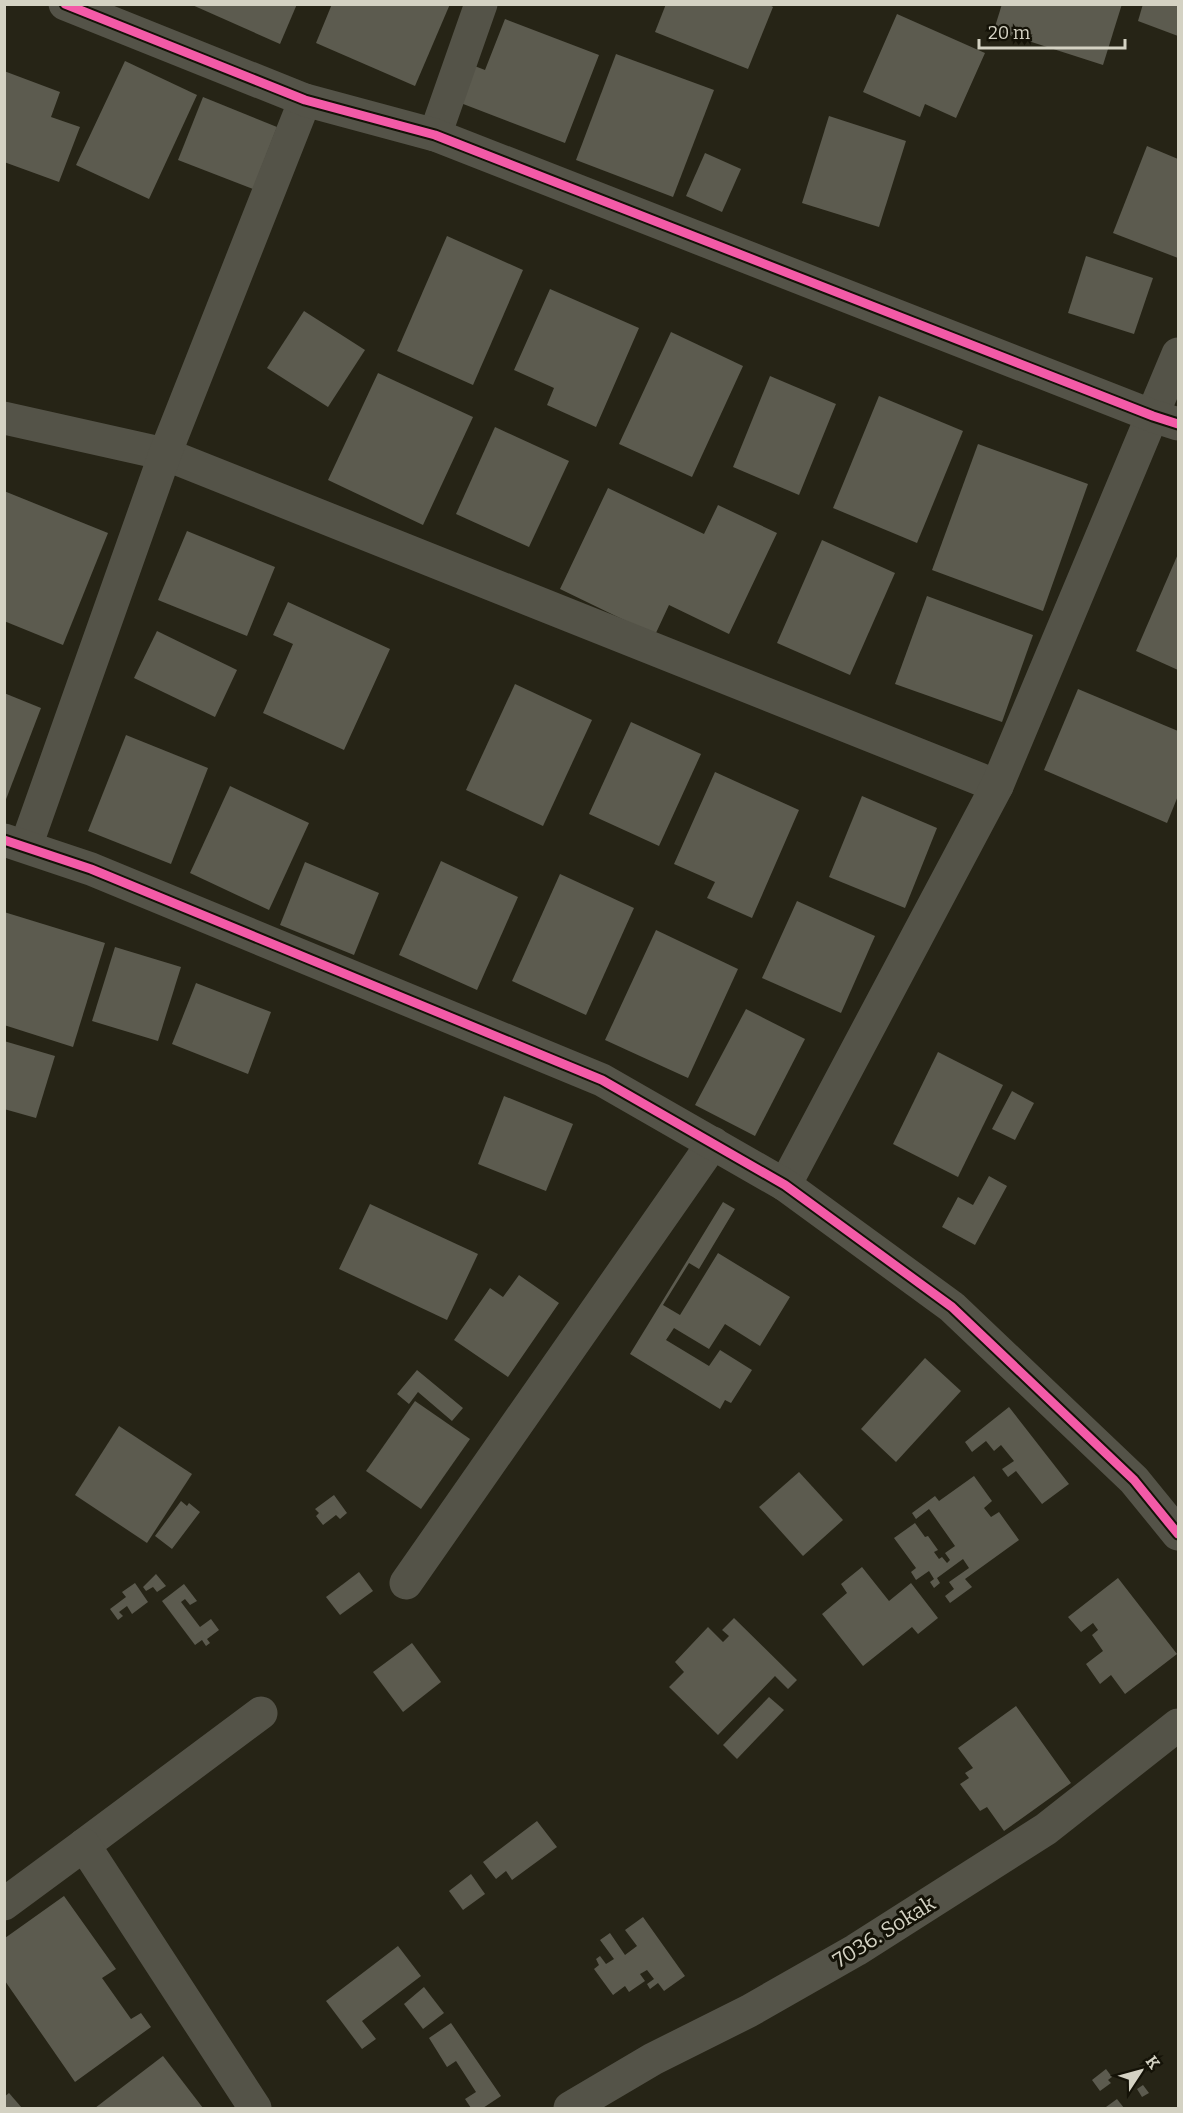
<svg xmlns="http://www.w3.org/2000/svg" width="1183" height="2113" viewBox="0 0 1183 2113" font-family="Bitter,serif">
<rect width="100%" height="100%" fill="#262416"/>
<!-- building -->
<g fill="#5c5b4f">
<path d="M190,4H297L280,44Z"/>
<path d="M332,4H450L415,86L316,43Z"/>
<path d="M666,4H768L773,7L748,69L655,32Z"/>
<path d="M1002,4H1122L1103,65L994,30Z"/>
<path d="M1143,4H1178V36L1138,21Z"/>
<path d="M897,14L985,53L956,118L925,104L920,117L863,92Z"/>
<path d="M505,19L599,55L565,143L458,102L472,65L485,70Z"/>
<path d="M616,54L714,90L673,197L576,160Z"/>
<path d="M125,61L197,95L149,199L76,165Z"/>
<path d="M4,71L60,92L51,117L80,127L59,182L4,162Z"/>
<path d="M203,97L277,127L253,189L178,160Z"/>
<path d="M829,116L906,141L879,227L802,203Z"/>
<path d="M1147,146L1178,159V258L1113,233Z"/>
<path d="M705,153L741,169L722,212L686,196Z"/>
<path d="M447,236L523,270L473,385L397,351Z"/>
<path d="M1086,256L1153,278L1134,334L1068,313Z"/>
<path d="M550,289L639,328L596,427L547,405L554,388L514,370Z"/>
<path d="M304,311L365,350L328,407L267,368Z"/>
<path d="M671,332L743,366L692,477L619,444Z"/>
<path d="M378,373L473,417L423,525L328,480Z"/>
<path d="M770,376L836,404L799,495L733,467Z"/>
<path d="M879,396L963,431L917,543L833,508Z"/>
<path d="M495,427L569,461L529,547L456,514Z"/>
<path d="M978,444L1088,484L1043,611L932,570Z"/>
<path d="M608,488L704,534L718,505L777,533L729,634L669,605L655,635L560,589Z"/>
<path d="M4,491L108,533L63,645L4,621Z"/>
<path d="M187,531L275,567L247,636L158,600Z"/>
<path d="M822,540L895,573L850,675L777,643Z"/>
<path d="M1178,554V670L1136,651Z"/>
<path d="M927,596L1033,635L1002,722L895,684Z"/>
<path d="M288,602L390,649L344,750L263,713L293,644L273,635Z"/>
<path d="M157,631L237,670L215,717L134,678Z"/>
<path d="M515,684L592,720L543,826L466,790Z"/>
<path d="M1078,689L1178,731V796L1167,823L1044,770Z"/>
<path d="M4,693L41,708L5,802H4Z"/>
<path d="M631,722L701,754L659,846L589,814Z"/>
<path d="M126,735L208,768L171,864L88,831Z"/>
<path d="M715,772L799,810L752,918L707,898L715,882L674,864Z"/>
<path d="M230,786L309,823L269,910L190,873Z"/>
<path d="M862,796L937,828L905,908L829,877Z"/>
<path d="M441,861L518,897L477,990L399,955Z"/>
<path d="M305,862L379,893L354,955L280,925Z"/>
<path d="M560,874L634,908L586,1015L512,981Z"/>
<path d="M797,901L875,936L841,1013L762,978Z"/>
<path d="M4,912L105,943L73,1047L4,1025Z"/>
<path d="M656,930L738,969L688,1078L605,1040Z"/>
<path d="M115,947L181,967L158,1041L92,1021Z"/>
<path d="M196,983L271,1012L248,1074L172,1044Z"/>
<path d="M746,1009L805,1039L755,1136L695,1105Z"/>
<path d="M4,1041L55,1056L36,1118L4,1109Z"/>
<path d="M938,1052L1003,1085L958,1177L893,1144Z"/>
<path d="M1012,1091L1034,1103L1015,1140L992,1129Z"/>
<path d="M504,1096L573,1124L546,1191L478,1164Z"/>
<path d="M989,1176L1007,1186L975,1245L942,1227L958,1197L973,1205Z"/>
<path d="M723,1202L735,1209L699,1269L689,1263L663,1305L680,1315L718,1253L790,1297L760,1346L725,1324L709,1349L674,1328L666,1340L709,1366L720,1350L752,1370L731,1403L725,1400L720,1409L630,1354Z"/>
<path d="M370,1204L478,1254L447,1320L339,1269Z"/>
<path d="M519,1275L559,1303L508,1377L454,1340L490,1288L503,1297Z"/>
<path d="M925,1358L961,1391L896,1462L861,1429Z"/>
<path d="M417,1370L463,1408L452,1421L418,1392L409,1404L397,1394Z"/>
<path d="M415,1401L470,1439L421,1509L366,1471Z"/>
<path d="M1009,1407L1069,1484L1042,1504L1016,1471L1008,1477L1002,1469L1014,1461L1001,1445L994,1451L986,1441L972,1452L965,1442Z"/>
<path d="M119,1426L192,1474L147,1543L75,1495Z"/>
<path d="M799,1472L843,1520L803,1556L759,1507Z"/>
<path d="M974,1476L992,1501L984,1508L991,1517L999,1512L1019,1540L965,1579L972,1587L950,1603L945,1596L954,1589L949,1582L969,1568L963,1559L937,1578L940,1583L934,1588L930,1582L934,1579L929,1571L916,1580L911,1572L916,1568L894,1538L915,1523L925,1537L928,1536L938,1550L934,1552L939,1559L942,1557L947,1563L950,1560L945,1553L955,1546L929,1509L916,1519L912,1513L935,1496L939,1501Z"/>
<path d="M334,1495L347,1513L340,1519L336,1515L323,1525L316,1516L319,1513L315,1509Z"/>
<path d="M181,1501L187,1506L189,1503L200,1512L172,1549L155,1536Z"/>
<path d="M862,1567L889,1601L911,1583L938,1618L918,1634L912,1627L863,1666L822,1614L847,1593L841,1584Z"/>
<path d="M359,1572L373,1591L340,1615L326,1597Z"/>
<path d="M156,1574L166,1586L157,1592L153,1587L146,1591L143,1587Z"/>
<path d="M1118,1578L1177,1654L1125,1694L1111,1675L1100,1684L1086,1664L1103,1651L1092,1635L1098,1630L1093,1623L1081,1632L1068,1617Z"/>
<path d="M135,1583L148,1602L132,1614L127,1606L119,1612L123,1616L118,1620L110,1609L126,1597L122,1592Z"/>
<path d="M184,1584L197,1601L190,1605L185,1599L181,1602L200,1627L211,1619L219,1630L207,1639L210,1643L206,1646L202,1640L195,1645L162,1601Z"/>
<path d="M734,1618L797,1680L788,1689L775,1676L718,1735L669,1687L684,1672L675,1662L708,1627L723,1642L729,1636L722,1630Z"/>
<path d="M412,1643L441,1682L403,1712L373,1672Z"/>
<path d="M769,1697L784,1710L737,1759L723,1745Z"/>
<path d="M1016,1706L1071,1783L1004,1831L987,1807L980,1811L960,1784L969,1778L965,1773L973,1768L958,1748Z"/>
<path d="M537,1821L557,1847L512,1880L506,1871L496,1879L483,1862Z"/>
<path d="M471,1874L485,1894L463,1910L449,1891Z"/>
<path d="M64,1896L116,1969L102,1978L131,2019L141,2013L151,2027L75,2082L5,1981V1938Z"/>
<path d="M643,1917L685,1976L664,1991L658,1983L650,1989L647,1984L654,1979L647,1970L640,1974L645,1981L629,1992L625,1986L613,1995L594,1969L599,1965L596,1959L600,1956L606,1964L614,1959L600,1940L610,1933L625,1955L637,1946L625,1930Z"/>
<path d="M398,1946L421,1976L362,2021L376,2039L362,2049L326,2001Z"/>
<path d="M424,1987L444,2013L423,2029L404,2004Z"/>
<path d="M451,2023L501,2096L483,2108H471L465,2099L476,2092L456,2061L447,2067L429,2038Z"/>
<path d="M163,2056L203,2108H95Z"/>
<path d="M1106,2069L1112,2077L1108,2080L1111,2083L1100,2091L1092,2080Z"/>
<path d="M1143,2085L1149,2093L1142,2097L1137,2089Z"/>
<path d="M9,2093L22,2108H4V2097Z"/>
<path d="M1117,2099L1124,2108H1107L1106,2107Z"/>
</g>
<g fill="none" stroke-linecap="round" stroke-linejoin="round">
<!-- minor -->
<g stroke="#545348" stroke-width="33">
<path d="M435,135L481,4"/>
<path d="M4,418L165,454L997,786"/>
<path d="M26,846L165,454L305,100"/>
<path d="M785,1185L997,786L1178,354"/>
<path d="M406,1583L713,1143"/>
<path d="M84,1845L261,1713"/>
<path d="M4,1904L84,1845L255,2108"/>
</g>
<!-- tertiary -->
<g stroke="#545348" stroke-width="33">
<path d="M65,4L305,100L435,135L1153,416L1178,424"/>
<path d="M4,840L91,869L602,1080L785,1185L952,1307L1134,1480L1178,1534"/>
<path d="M570,2108L653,2059L749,2011L856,1950L1046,1829L1178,1725"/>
</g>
<!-- cycleway casing -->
<g stroke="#141207" stroke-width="13">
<g id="cycleway">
<path d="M65,4L305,100L435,135L1153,416L1178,424"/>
<path d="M4,840L91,869L602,1080L785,1185L952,1307L1134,1480L1178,1534"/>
</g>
</g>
<!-- cycleway -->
<use href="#cycleway" stroke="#f35aa7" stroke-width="9"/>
</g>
<g text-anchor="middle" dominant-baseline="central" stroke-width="6" stroke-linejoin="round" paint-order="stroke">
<!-- street labels -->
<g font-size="21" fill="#d4d2c3" stroke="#141207">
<text transform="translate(884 1932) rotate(-32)">7036. Sokak</text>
</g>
</g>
<!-- border -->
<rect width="1183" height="2113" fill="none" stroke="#d4d2c3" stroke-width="12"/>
<!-- north arrow -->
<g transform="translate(1141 2071) rotate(54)" stroke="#141207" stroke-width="4.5" paint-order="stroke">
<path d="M0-4.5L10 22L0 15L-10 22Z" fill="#d4d2c3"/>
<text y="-9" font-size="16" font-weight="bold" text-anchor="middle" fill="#d4d2c3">K</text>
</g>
<!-- scale -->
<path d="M979 39v9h146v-9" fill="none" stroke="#d4d2c3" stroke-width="3"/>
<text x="988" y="39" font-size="18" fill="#d4d2c3" stroke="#141207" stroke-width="4.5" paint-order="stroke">20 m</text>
</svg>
